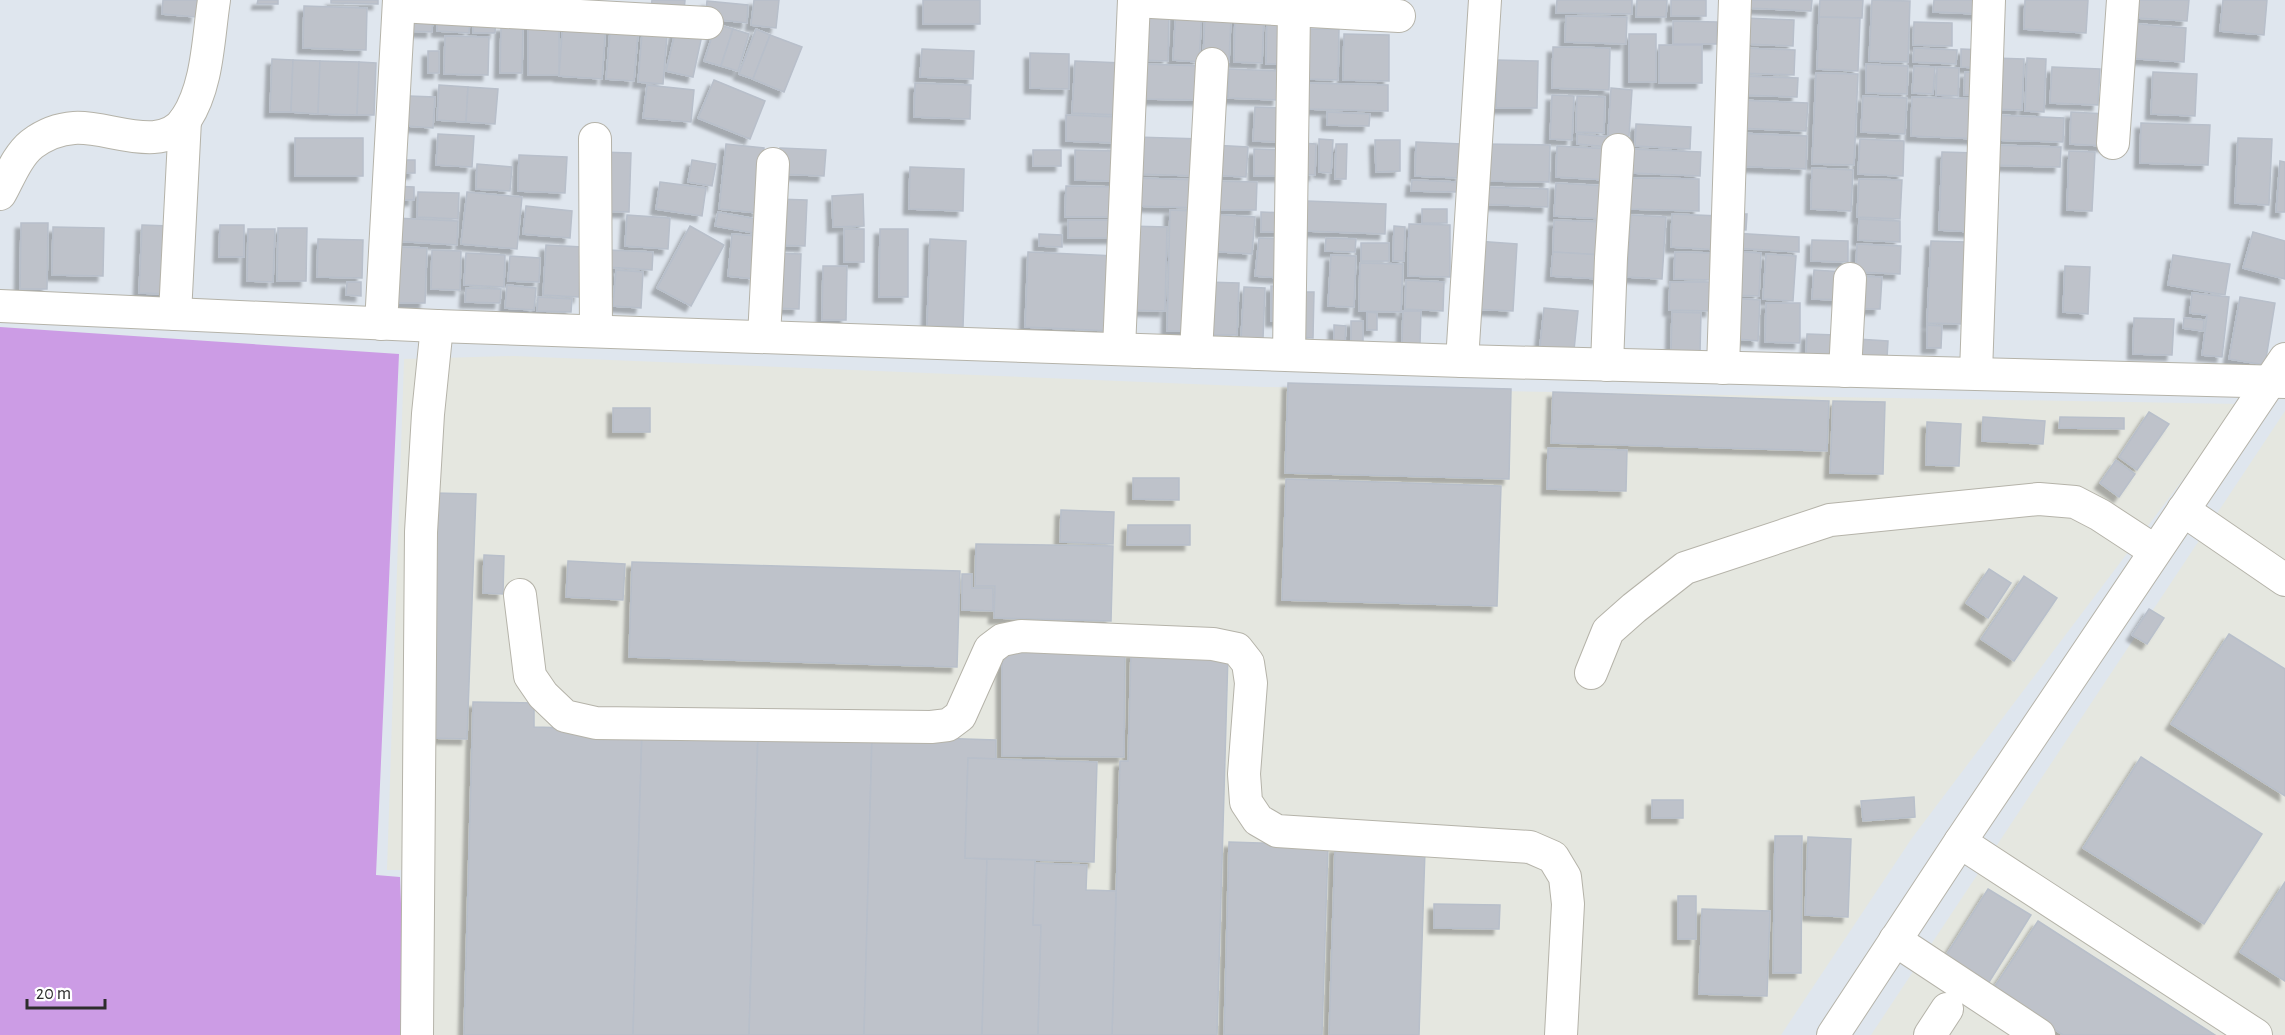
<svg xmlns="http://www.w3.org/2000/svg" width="2285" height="1035" viewBox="0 0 2285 1035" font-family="'Alegreya Sans',sans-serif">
<defs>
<filter id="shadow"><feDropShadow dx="-5.5" dy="5.5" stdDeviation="1.5" flood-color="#0004"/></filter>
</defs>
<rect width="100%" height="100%" fill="#dfe6ee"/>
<!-- industrial -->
<g fill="#e5e7e0">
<path d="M513,356L1265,387L2240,404L1912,838L1781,1035H415L406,870H387L404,359Z"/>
<path d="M2285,411V1035H1871Z"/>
</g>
<!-- green -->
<path fill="#cc9ce5" d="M0,327L399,354L376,875L400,877L406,1035H0Z"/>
<!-- building -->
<g fill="#bec2ca" stroke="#b8bfca" stroke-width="1.5" filter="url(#shadow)">
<path d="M163,0H198L196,17L162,14Z"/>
<path d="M258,0H278V4H257Z"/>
<path d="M331,0H378V4L331,3Z"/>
<path d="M652,0H685L684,11L651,9Z"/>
<path d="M754,0H779L776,28L751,25Z"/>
<rect x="923" y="0" width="57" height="24"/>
<path d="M1557,0H1632V14L1556,13Z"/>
<path d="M1637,0H1667L1666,17H1636Z"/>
<rect x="1671" y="0" width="35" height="16"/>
<path d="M1747,0H1812L1811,11L1746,8Z"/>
<path d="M1820,0H1863L1862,18L1819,17Z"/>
<path d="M1872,0L1910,1L1908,62L1869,61Z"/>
<path d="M1934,0H1980V14L1933,12Z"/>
<path d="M2025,0H2088L2086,33L2024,29Z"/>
<path d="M2137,0H2189L2187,21L2136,18Z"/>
<path d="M2223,0H2267L2264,35L2220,31Z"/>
<path d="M707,1L748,5L747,23L705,18Z"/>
<path d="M304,6L367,8L366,50L303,48Z"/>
<path d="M1138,6L1169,7L1168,61L1136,60Z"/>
<path d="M1176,8L1202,10L1199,62L1173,60Z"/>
<path d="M408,11L433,12L432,32L407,31Z"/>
<path d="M437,14L470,16L469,33L437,31Z"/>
<path d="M1235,14H1264L1262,63L1234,62Z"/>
<path d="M1267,14H1288L1287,64H1266Z"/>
<path d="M1205,15L1231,17L1229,62L1203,61Z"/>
<path d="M473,16H496L495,33H473Z"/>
<path d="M1566,16L1627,17L1626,44L1565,42Z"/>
<path d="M1819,17L1860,18L1858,71L1817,69Z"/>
<path d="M1746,18L1794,20L1793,46L1745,44Z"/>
<rect x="528" y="19" width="31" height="56"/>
<path d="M563,20L606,23L602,79L559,76Z"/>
<path d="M611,20L639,22L634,81L606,79Z"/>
<path d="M1673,21L1717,22V44H1673Z"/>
<path d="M643,22L668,24L663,84L638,82Z"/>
<path d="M1914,22L1952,23V46L1913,45Z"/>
<path d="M2128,23L2186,28L2184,62L2125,58Z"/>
<path d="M716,24L733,29L721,66L704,61Z"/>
<path d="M501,26H523L522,73H500Z"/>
<path d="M676,29L702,35L693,77L666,71Z"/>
<path d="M733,29L749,34L738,71L721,66Z"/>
<path d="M756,29L770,35L753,79L739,74Z"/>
<path d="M1307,29H1339L1338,80L1307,79Z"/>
<path d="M1344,34L1389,35V81L1343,80Z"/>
<rect x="1629" y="34" width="27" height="48"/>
<path d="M770,35L802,47L784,92L753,79Z"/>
<path d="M445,36L489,37L488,75L444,74Z"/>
<rect x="1659" y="45" width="43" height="38"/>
<path d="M1553,47L1610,48L1609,90L1552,88Z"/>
<path d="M1741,48L1795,50L1794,75L1740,73Z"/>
<path d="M1914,48L1957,50L1956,64L1913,62Z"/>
<path d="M922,49L974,51L973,79L920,77Z"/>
<path d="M1961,49L1983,50L1982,68L1961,67Z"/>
<rect x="428" y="51" width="11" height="22"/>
<path d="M1030,53L1069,54V89L1030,88Z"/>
<path d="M1994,58L2024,59L2022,110L1992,109Z"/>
<path d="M2027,58L2046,59L2044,112L2025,111Z"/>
<path d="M272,59L293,60L291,112H270Z"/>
<path d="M293,60L320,61L318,114L291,112Z"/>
<path d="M1497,60L1538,61L1537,108H1496Z"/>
<path d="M320,61L359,62L357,115L318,114Z"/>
<path d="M1075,61L1122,63L1120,115L1072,113Z"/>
<path d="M359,62L376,63L374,115H357Z"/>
<path d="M1141,64L1206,66V100L1139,99Z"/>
<path d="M1866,64L1908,66L1907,94L1866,93Z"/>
<path d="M1914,66L1935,67L1933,94L1912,93Z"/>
<path d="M1937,67L1959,68L1958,96L1936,95Z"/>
<path d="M2052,67L2100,69L2098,105L2050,103Z"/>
<path d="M1229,69L1279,71L1278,100L1228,98Z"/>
<path d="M1965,72L1980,73L1979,95H1964Z"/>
<path d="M2153,72L2197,74L2195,116L2151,114Z"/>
<path d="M1816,73L1858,74L1854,165L1812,164Z"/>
<path d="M1741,76L1798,78L1797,97L1740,95Z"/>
<path d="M714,80L765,101L750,139L698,118Z"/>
<path d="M915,83L971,85L970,119L914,117Z"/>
<path d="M1304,83L1388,85V111L1303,109Z"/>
<path d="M439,85L468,87L466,122L437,120Z"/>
<path d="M647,85L694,90L691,122L643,118Z"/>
<path d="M468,87L498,89L495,124L466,122Z"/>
<path d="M1611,88L1632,90L1629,136L1608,135Z"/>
<path d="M1552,95L1574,96L1572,140L1550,139Z"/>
<path d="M409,96L435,97L433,128L407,126Z"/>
<path d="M1577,96L1605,97L1604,133L1576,132Z"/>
<path d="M1863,96L1907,98L1905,134L1861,132Z"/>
<path d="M1912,97L1981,99L1979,139L1911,136Z"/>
<path d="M1736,100L1808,103L1806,131L1735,128Z"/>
<path d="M1255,107L1288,108L1287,142L1253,141Z"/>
<path d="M1327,112L1370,114L1369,126L1327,125Z"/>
<path d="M2071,112L2107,114L2106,146L2070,144Z"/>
<path d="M1066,115L1118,117L1117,143L1066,141Z"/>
<path d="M1994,115L2064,118L2063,142L1993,140Z"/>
<path d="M2141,123L2210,125L2208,165L2140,163Z"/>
<path d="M1636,124L1691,127L1690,149L1635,146Z"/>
<path d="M1735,133L1807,136L1806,169L1734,166Z"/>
<path d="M438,134L474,136L472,167L436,165Z"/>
<path d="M1577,134L1610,137L1609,147L1577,144Z"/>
<path d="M1135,137L1202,139L1201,176L1134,174Z"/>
<rect x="295" y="138" width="68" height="38"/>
<path d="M2238,138L2272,139L2269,205L2235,203Z"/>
<path d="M1319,139L1333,140L1331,173L1319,172Z"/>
<path d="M1860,139L1904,141L1903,176L1858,174Z"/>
<path d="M1375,140H1400V171L1376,172Z"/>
<path d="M1416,142L1462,144L1461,178L1415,176Z"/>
<path d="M1300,143L1316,144L1315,175L1299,174Z"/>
<path d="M726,144L764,148L758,213L719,209Z"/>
<path d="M1336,144H1347L1346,179H1335Z"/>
<path d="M1484,144L1550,145L1549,182L1484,181Z"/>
<path d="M1212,145L1248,147L1246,177L1210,175Z"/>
<path d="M1990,145L2061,147L2060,167L1989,165Z"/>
<path d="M1557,146L1610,149L1608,180L1556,177Z"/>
<path d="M780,148L826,150L824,176L779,174Z"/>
<path d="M1254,149L1288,150V176H1254Z"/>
<path d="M1632,149L1701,152L1700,176L1631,173Z"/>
<rect x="1033" y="150" width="28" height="16"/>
<path d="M1075,150L1118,151L1117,181L1075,180Z"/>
<path d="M2069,151L2095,152L2092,211L2067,210Z"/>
<path d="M601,152L631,153L629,212L599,211Z"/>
<path d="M1942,152L1977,153L1974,232L1939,230Z"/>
<path d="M519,155L567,157L565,193L518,191Z"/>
<rect x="398" y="160" width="17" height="13"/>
<path d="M692,160L716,164L712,186L688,182Z"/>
<path d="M2280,161L2285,162V212H2276Z"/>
<path d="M477,164L512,167L510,191L476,189Z"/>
<path d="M910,167L964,169L963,211L909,209Z"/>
<path d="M1812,168L1853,170L1851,211L1811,209Z"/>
<path d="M1135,178L1200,180V208L1134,206Z"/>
<path d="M1631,178L1699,179V211L1630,209Z"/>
<path d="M1859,179L1902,180L1900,219L1857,217Z"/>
<path d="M1412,180L1457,182V192L1411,191Z"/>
<path d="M1212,181L1257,182L1256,210H1211Z"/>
<path d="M660,182L706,188L702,216L656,209Z"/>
<path d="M1556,183L1607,186L1605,219L1554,216Z"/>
<path d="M391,186L414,187V200H391Z"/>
<path d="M1066,186L1119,187L1118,217H1065Z"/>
<path d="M1481,187L1548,189V207L1480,204Z"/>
<path d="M418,192L459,193L458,219L417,217Z"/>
<path d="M467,192L522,197L517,249L461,244Z"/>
<path d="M863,194L864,226L833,227L832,196Z"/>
<path d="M775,199L807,200L805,246L774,245Z"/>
<path d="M1307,201L1386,204L1385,234L1306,231Z"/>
<path d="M526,206L572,211L570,238L523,234Z"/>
<rect x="1422" y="209" width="25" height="14"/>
<path d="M1170,210L1196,211L1193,331H1167Z"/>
<path d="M718,212L762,220L759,234L715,226Z"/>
<path d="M1261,212L1284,213V232H1261Z"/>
<path d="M1210,214L1255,217L1252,254L1208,251Z"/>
<path d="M1672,214L1720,216V250L1671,247Z"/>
<path d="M1735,214H1747L1746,230L1734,229Z"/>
<path d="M627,215L670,218L668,249L625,246Z"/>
<path d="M1631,215L1666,217L1662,279L1627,277Z"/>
<path d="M395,218L458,221L457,245L394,241Z"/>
<path d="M1859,219L1900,221V242L1858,240Z"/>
<rect x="1068" y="220" width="53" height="18"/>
<path d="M1554,220L1604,222L1602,255L1553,252Z"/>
<path d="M21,223H48L47,289H20Z"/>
<path d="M1409,224L1450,225V277L1408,276Z"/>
<path d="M142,225L170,226L167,294L139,293Z"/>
<path d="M220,225H244V257H219Z"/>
<path d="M690,226L724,245L691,306L657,288Z"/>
<path d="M1128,226L1167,227L1165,311L1126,310Z"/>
<path d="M1394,226L1405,227L1404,261H1393Z"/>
<path d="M53,227L104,228L103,276L52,275Z"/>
<path d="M278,228H307L306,281H277Z"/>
<path d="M248,229H275L273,282L247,281Z"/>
<rect x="844" y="229" width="20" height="33"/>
<path d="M880,229H908V297H879Z"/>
<path d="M2253,232L2285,241V279L2243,268Z"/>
<path d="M1732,233L1799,237V252L1731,248Z"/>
<path d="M732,234L758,236L754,279L728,276Z"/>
<path d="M1039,234L1062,235V247L1039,246Z"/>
<path d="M1259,238L1283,239L1280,278L1255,276Z"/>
<path d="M1326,238L1356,239L1355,252L1325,251Z"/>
<path d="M318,239L363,240L362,278L317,277Z"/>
<path d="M930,239L966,241L963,327L927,326Z"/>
<path d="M1812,240L1848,241V262L1811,261Z"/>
<path d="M1476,241L1517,244L1513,311L1472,309Z"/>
<path d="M1931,241L1966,242L1963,324L1927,323Z"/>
<rect x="1361" y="243" width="28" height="18"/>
<path d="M1857,244L1901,246L1900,274L1856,272Z"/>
<path d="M546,245L582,247L579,297L543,295Z"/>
<path d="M398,247L427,248L425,303H397Z"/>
<path d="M432,250L461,251L460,290L431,289Z"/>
<path d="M607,250L653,252L652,270L606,267Z"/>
<path d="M1730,251L1761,253L1759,296L1728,295Z"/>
<path d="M1028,252L1116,256L1112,331L1025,327Z"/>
<path d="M1553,252L1602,255L1601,279L1551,276Z"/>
<path d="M1675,252L1713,253L1712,280L1674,279Z"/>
<path d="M466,253L505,255L504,287L464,285Z"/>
<path d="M773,253L801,254L799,309L771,308Z"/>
<path d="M1766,254L1796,256L1793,301L1763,299Z"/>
<path d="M1331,255L1356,256L1354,307L1328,306Z"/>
<path d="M2173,255L2230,264L2225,295L2168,285Z"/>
<path d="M510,256L540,258L539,282L508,281Z"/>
<path d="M1360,263L1403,264L1401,312L1359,311Z"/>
<path d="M823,266H847L846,320H822Z"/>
<path d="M2065,266L2090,267L2088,314L2063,312Z"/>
<path d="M616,270L643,272L641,308L613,306Z"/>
<path d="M1814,270L1845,272L1844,300L1812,299Z"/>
<path d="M1854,276L1882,277L1880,309H1852Z"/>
<path d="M1406,280L1444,282L1443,311L1405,309Z"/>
<path d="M347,282H361V296L346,295Z"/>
<path d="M1206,282L1239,283L1237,335H1204Z"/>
<path d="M1670,282H1711V311L1669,310Z"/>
<path d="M507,285L536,288L534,310L505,308Z"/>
<rect x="1271" y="286" width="11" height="35"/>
<path d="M1244,287L1265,288L1263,339L1241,338Z"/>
<path d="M466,288L501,289L500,303L465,302Z"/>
<path d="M1295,292H1314L1313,338L1294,337Z"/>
<path d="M2192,293L2229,297L2222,357L2202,355L2207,315L2190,313Z"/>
<path d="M538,297L572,299L571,312L537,311Z"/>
<path d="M2240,297L2275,303L2265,365L2229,359Z"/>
<path d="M1730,298L1760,300L1758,341L1728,338Z"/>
<path d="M1766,303H1800V343L1765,342Z"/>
<path d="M1544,308L1578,311L1574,350L1540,346Z"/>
<path d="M1403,311H1421L1420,344H1402Z"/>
<path d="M1367,312L1377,313V330H1367Z"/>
<path d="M1672,312L1701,313L1700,353H1671Z"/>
<path d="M2134,318L2174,319L2172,355L2133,354Z"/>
<path d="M2184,318L2204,320L2203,331L2183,328Z"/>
<rect x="1351" y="321" width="12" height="23"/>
<path d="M1334,325L1346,326L1345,341H1334Z"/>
<path d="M1927,325L1942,326L1941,348H1927Z"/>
<path d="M1807,334L1836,335L1835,356L1806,355Z"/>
<path d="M1857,339L1888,341L1887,358L1856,356Z"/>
<path d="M1288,383L1511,389L1509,479L1285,473Z"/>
<path d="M1553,392L1829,401L1827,451L1551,443Z"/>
<path d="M1833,401L1885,402L1883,474L1830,473Z"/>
<rect x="613" y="408" width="37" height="24"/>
<path d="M2149,412L2169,424L2137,470L2119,457Z"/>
<path d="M1983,417L2045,421L2043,444L1982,441Z"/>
<path d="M2060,417L2124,418V429L2059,428Z"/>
<path d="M1927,422L1961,424L1959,466L1926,465Z"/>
<path d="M1548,448L1627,450L1626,491L1547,489Z"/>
<path d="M2116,460L2135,474L2119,497L2100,483Z"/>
<path d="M1133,478H1179V500L1133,499Z"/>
<path d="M1286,479L1501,486L1497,606L1282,600Z"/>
<path d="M435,493L476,494L467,739L427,738Z"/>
<path d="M1061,510L1114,512L1113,544L1060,542Z"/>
<path d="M1128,525H1190V545H1127Z"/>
<path d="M976,544L1113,546L1111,621L994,618L995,586H975Z"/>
<path d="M484,555L504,556L503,594L483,593Z"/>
<path d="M568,561L625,564L623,600L566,597Z"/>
<path d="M632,562L960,571L957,667L629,657Z"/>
<path d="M1989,569L2011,583L1988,618L1966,603Z"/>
<path d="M962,574H972V588H993V611L962,610Z"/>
<path d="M2024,576L2057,598L2014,661L1981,639Z"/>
<path d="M2149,609L2164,618L2147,644L2132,635Z"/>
<path d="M2229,634L2285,669V796L2171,724Z"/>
<path d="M1002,650L1125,651L1124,757L1002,756Z"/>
<path d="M1131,652L1228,654L1217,1035H1112L1120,761H1128Z"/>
<path d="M473,702L534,703V727L642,730L633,1035H464Z"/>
<path d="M642,730L758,733L749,1035H633Z"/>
<path d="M758,733L872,736L864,1035H749Z"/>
<path d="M872,736L996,740V759L968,758L965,858L987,859L982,1035H864Z"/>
<path d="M2141,757L2262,834L2204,924L2083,848Z"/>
<path d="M968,758L1097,762L1094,862L965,858Z"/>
<path d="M1914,797L1915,817L1863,821L1861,801Z"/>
<rect x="1652" y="800" width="31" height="18"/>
<path d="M1775,836H1802L1801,973H1773Z"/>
<path d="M1808,837L1851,839L1848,917L1805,915Z"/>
<path d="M1229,842L1328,845L1322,1035H1224Z"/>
<path d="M1335,847L1425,850L1419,1035H1329Z"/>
<path d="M987,859L1035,860L1033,925H1041L1038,1035H982Z"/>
<path d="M1035,863L1087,865L1086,890L1116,891L1112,1035H1038L1041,925H1033Z"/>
<path d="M2285,882V981L2240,952Z"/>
<path d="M1988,889L2031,915L1986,987L1943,960Z"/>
<rect x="1678" y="896" width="18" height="43"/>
<path d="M1434,904L1500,905L1499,929L1434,928Z"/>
<path d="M1702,909L1770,911L1767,996L1699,994Z"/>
<path d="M2038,921L2215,1035H2063L1993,989Z"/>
</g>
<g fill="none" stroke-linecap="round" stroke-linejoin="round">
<!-- minor casing -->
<g stroke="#b5b3a9" stroke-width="34">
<g id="minor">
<path d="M1134,1L1399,16"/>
<path d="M399,6L707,23"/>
<path d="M595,139L596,331"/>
<path d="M2113,143L2123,0"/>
<path d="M0,194C9,178 17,156 32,144C44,135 59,129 74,128C108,125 162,156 186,119C208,85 208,39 214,0"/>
<path d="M0,306L437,326L1462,361L2285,382"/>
<path d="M175,314L185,120"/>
<path d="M381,324L399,0"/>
<path d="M764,337L773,164"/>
<path d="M1119,349L1134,0"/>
<path d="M1196,352L1212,64"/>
<path d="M1289,355L1294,10"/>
<path d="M1462,361L1485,0"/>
<path d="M1607,365L1611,258L1618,150"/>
<path d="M1723,368L1735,0"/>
<path d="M1845,371L1850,279"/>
<path d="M1976,373L1989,0"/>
<path d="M2183,510L2285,580"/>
<path d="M520,595L530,676L543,695L565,716L596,723L931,727L948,725L960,716L990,649L1002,640L1021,636L1213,644L1237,649L1248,663L1251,683L1244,774L1246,802L1258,820L1277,831L1530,847L1553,857L1565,877L1568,904L1561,1035"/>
<path d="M1591,673L1608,631L1634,608L1685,568L1830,520L2039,499L2075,502L2100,515L2155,551"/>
<path d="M1960,842L2256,1035"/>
<path d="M1895,940L2039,1035"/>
<path d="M417,1035L421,532L428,414L437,326"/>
<path d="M1833,1035L1960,842L2285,359"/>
<path d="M1930,1035L1947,1009"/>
</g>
</g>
<!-- minor -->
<use href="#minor" stroke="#fff" stroke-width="32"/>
</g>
<!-- scale -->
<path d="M27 999v9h78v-9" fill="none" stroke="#2d2d2d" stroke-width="3"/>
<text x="36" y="999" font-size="18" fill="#2d2d2d" stroke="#ffffff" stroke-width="4.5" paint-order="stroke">20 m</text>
</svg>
